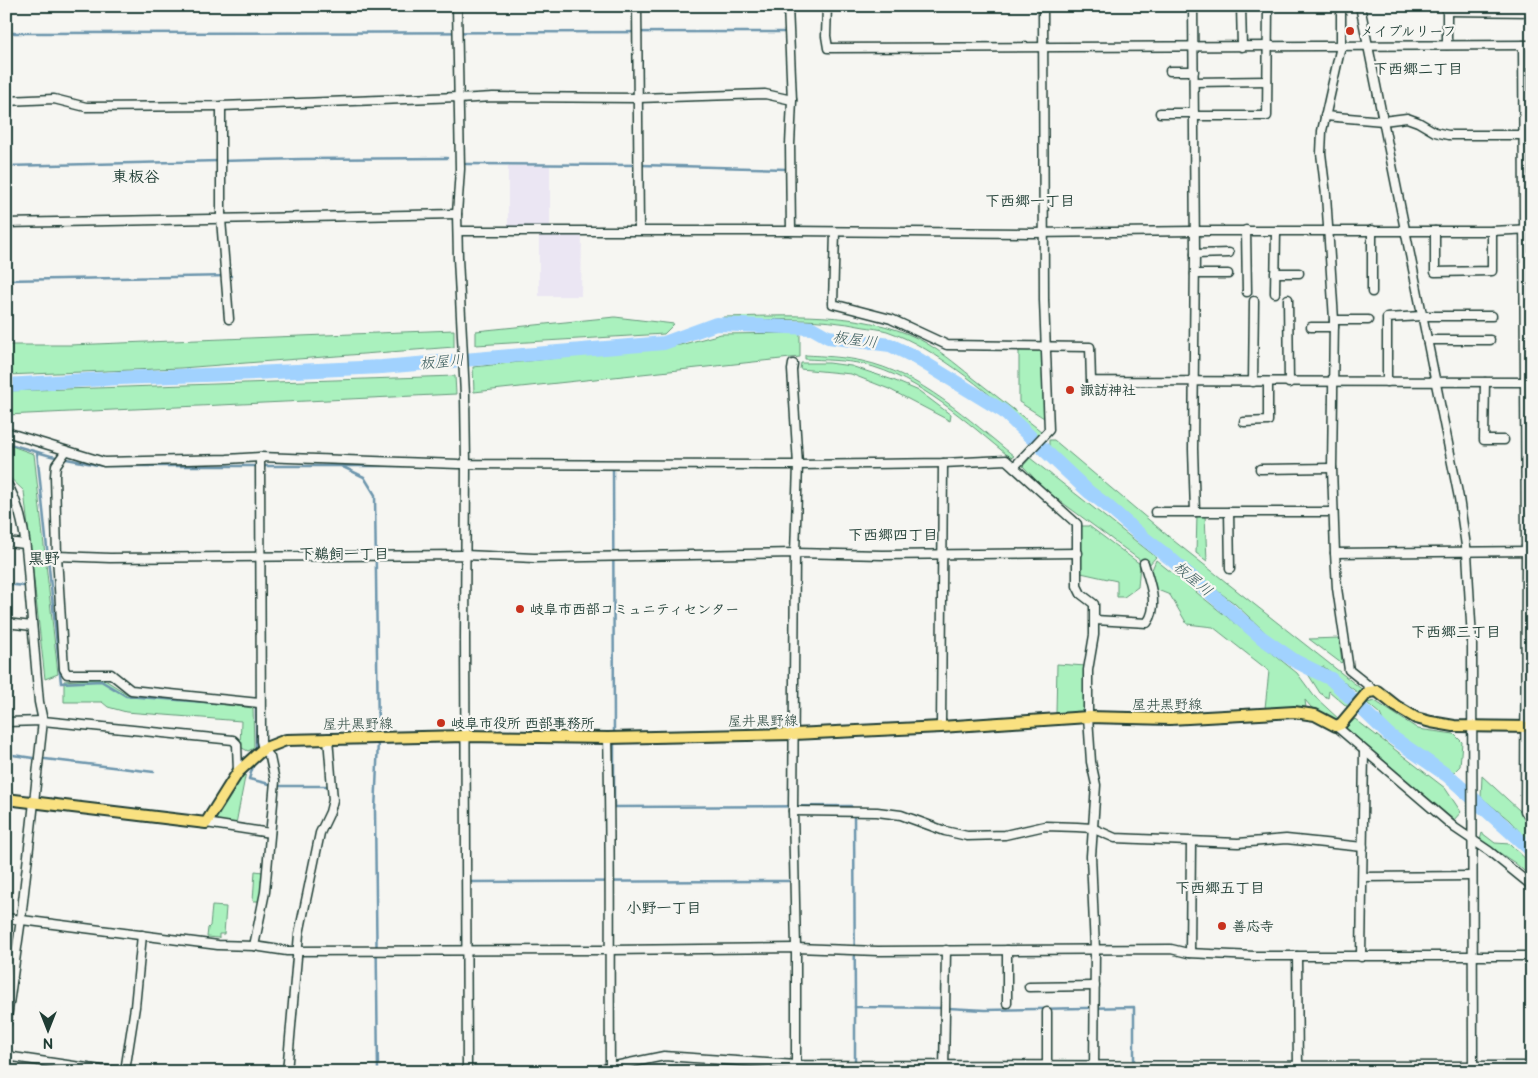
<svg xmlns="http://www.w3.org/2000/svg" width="1538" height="1078" viewBox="0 0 1538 1078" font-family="'Balsamiq Sans','Klee One',sans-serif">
<rect width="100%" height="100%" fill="#f6f6f2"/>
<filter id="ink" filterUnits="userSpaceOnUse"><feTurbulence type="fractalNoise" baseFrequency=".02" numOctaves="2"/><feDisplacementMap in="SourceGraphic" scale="10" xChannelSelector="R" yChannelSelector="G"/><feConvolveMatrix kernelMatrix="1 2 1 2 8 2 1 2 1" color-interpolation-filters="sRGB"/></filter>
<g filter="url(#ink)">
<!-- built -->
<g fill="#ebe6f3">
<rect x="508" y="166" width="42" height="63"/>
<path d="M539,234H582L581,296H539Z"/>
</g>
<!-- green -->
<g fill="#aaf1be" stroke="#649779">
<path d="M615,317L674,324L664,334L476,345V331Z"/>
<path d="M723,317C786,316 861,310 919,339C938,349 955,363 972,377C995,395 1018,413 1041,431L1036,436C997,399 937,348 887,331C880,329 871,328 864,327C818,317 771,320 723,320Z"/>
<path d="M454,330V347L181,368L6,375V345H70Z"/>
<path d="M800,333V357L474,392L473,367L680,345L721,334Z"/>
<path d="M1043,348L1044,418L1019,402V349Z"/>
<path d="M805,355C824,356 844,357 862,361C920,373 969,420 1014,456L1011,458C966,422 921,378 863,364C844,360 824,360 805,359Z"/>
<path d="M801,363H829L851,366L893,380L919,391L951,415L950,421L889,389L851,374L800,369Z"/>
<path d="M455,376L456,394L6,415V391Z"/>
<path d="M1049,440H1054L1174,541L1364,691L1362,696L1324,667L1308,665L1289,657L1265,632L1234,603L1185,567L1157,541L1143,533L1068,468L1049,450Z"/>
<path d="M6,444L34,454L58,674L45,679L24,491L6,474Z"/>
<path d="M1030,458L1156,557L1148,566L1044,489L1023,466Z"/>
<path d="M1197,514L1205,515L1207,561L1196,553Z"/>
<path d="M1081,526H1089L1140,564L1138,587L1124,597H1117V581L1081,573Z"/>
<path d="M1156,560L1297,673L1314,696L1341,721H1323L1305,700L1306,708H1265L1269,671L1213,627L1187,624L1170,595L1155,589L1151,572Z"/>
<path d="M1339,638L1342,662L1341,663L1309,639Z"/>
<path d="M1057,664L1086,666L1084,712L1056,713Z"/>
<path d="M1312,670C1334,681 1341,686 1351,710L1329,691L1328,698L1320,693L1308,674Z"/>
<path d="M102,678L127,694L253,708L254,748L248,751L240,747L241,721L126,712L108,707L102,702H64V681Z"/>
<path d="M1375,701L1418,729L1454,734L1462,742L1460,766L1454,772L1444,768L1389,735L1380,714L1367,703Z"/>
<path d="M1355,719L1445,788L1461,812L1454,820L1346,728Z"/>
<path d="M246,772L236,824L216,821L214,817L235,784Z"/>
<path d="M1482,776L1532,822V845L1509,820L1481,797Z"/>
<path d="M1482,833L1495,843L1510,844L1532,865V878L1515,863L1480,840Z"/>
<path d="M255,871L263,872L261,901H253Z"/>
<path d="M212,906L226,907L224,934H219V938L207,937L208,928L210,926Z"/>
</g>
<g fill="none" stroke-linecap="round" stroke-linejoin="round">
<!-- stream -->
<g stroke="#6d96ad" stroke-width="2.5">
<path d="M6,33L787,32"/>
<path d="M466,164L641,165L788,169"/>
<path d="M6,166L302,159L447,158"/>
<path d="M6,280L231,276"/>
<path d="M6,443L51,456L103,466H341L364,477L375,495L378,735"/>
<path d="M37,452L61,683L101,681L126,696L244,705"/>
<path d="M343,466H410"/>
<path d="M613,466L614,734"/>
<path d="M6,584L24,586"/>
<path d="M255,706H256V752"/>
<path d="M378,741L375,811L378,1072"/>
<path d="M614,743V807L851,806L854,815L855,1007L948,1008L985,1010L1134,1007V1072"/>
<path d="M6,754L33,758"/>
<path d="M45,759L154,772"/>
<path d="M255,760L249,779L278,786H329"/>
<path d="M471,882L790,881"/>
<path d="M855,1007V1072"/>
</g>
<!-- river -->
<path stroke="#a1d2fe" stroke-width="14" d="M6,385L120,378L233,374L382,367L664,343L716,324L812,328L828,337L890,345L913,356L1003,411L1089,492L1105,504L1144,538L1172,560L1262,638L1295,661L1331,679L1389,735L1448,776L1532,851"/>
<!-- minor casing -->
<g stroke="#1f3d34" stroke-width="11">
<g id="minor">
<path d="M457,6L460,169L457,214L458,258L465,395L466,464L465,638L467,1072"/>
<path d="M637,6L639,230"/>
<path d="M788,6L792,100L790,145L791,231"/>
<path d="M827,6L826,36L828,48L1532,45"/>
<path d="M1193,6L1195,254L1193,449L1195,512"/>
<path d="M1241,6L1242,47"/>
<path d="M1341,6V46L1322,131L1321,153L1326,195L1334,320L1332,468L1335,553L1337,588L1349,670L1369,686L1372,690"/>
<path d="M1360,6L1459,498L1467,553L1472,640L1473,1072"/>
<path d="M1447,8V45"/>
<path d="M1447,11L1532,12"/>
<path d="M1523,45L1526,551L1525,811L1532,822"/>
<path d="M1170,71H1194"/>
<path d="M1194,82L1267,81"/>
<path d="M458,99L493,97L638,98L765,94L792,100"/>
<path d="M6,101L54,99L86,107L221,106L458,97"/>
<path d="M221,106V219L229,319"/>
<path d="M1160,113H1194"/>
<path d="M1195,116H1267L1268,6"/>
<path d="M1325,116L1383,121L1407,118L1418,122L1435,132L1448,135H1524"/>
<path d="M6,223L457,214"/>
<path d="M1246,230L1247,292"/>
<path d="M1372,230V292"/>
<path d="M458,231H791L1032,233L1195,231H1492L1532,229"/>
<path d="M1435,231V272L1492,271V231"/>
<path d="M835,232L833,304L891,319L947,345L1090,347L1091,381L1532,382"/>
<path d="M1195,254L1229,253"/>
<path d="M1275,273H1299"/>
<path d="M1195,274H1228"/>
<path d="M1275,293L1276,231"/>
<path d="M1288,299L1289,383"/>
<path d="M1334,320H1368"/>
<path d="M1311,327H1334"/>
<path d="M1427,340H1490"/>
<path d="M793,364L792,370L798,465L795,553L793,811L796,948V1072"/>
<path d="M1253,382L1254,301"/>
<path d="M1387,382V318L1422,316H1492"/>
<path d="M1485,382L1484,440H1504"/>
<path d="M1244,422L1268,421V383"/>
<path d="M6,432L104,462L227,459L260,457L458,464L798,465L943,463L1006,460L1077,524V586L1081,594L1094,604V635L1088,670V717L1091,762L1096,785L1091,856L1095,949L1094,1072"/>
<path d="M66,451L56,465L55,476L57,556L64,669L67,674H111L131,690L259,703"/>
<path d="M1014,467L1049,430L1044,300L1043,6"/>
<path d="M1260,469L1332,468"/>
<path d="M6,482C27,516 27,559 30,598C33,633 36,668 39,702L43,721L21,919L6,1025"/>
<path d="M6,497L7,498"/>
<path d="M1155,512H1333"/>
<path d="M1229,512L1230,569"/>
<path d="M6,542L25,544"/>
<path d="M1335,553L1532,551"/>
<path d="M57,556L110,558L465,555L534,558L795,553L882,555L1078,553"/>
<path d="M1095,620L1147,623C1160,606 1149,581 1144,563"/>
<path d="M6,623L32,626"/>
<path d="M6,722L43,721L233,740L237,744L238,772"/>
<path d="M1336,726L1455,828L1489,851L1532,886"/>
<path d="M941,727L943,463"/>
<path d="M608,738C611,848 609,957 610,1067"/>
<path d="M793,811L877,812L901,815L945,831L967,836L1005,835L1045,826L1077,827L1092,828L1115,838L1238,843L1286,839L1363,847"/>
<path d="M206,823L270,833"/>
<path d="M1363,877L1472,876"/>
<path d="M6,918L218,945L254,946L287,951L609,950L796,948L878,951L1171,949L1188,953L1254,956H1532"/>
<path d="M254,946L265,892L275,781L270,757L263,749L261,741L260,457"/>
<path d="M1007,950V1003"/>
<path d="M1190,953L1191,842"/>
<path d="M1297,956L1298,1072"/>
<path d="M1361,957L1364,751"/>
<path d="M1029,987L1095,986"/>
<path d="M6,1056L101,1070L130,1072"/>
<path d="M1047,1066V1012"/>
<path d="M125,1071L135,1007L142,935"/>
<path d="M287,1072L299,934L320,833L330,812L333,800L328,738"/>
<path d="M595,1072L610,1067L664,1056L796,1065L1532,1066"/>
<path d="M944,1072L946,950"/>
</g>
</g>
<!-- major casing -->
<g stroke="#1f3d34" stroke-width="14">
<path id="major" d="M6,799L206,823L238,772L263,749L286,740L466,736L608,738L794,734L941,727L1088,717L1170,719L1294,712L1315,715L1336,726L1341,724L1368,692L1377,691L1396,706L1416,718L1431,722L1454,726L1532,727"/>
</g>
<!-- minor -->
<use href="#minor" stroke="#f6f6f2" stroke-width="8"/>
<!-- major -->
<use href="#major" stroke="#f9e181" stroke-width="10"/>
</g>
</g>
<!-- markers -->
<g fill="#c8321e" stroke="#f6f6f2" stroke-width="2">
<circle cx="1350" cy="31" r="5"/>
<circle cx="1070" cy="390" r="5"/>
<circle cx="520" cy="609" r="5"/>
<circle cx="441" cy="723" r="5"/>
<circle cx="1222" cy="926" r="5"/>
</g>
<g text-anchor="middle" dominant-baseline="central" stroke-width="4.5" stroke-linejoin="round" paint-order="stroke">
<!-- poi labels -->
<g font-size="14" font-weight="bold" fill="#1f3d34" stroke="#f6f6f2" text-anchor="start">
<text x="1360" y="31">メイプルリーフ</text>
<text x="1080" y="390">諏訪神社</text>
<text x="530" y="609">岐阜市西部コミュニティセンター</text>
<text x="451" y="723">岐阜市役所 西部事務所</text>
<text x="1232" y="926">善応寺</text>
</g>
<!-- street labels -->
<g font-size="14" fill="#1f3d34" stroke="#f6f6f2">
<text x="1167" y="704">屋井黒野線</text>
<text transform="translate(763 721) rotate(-1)">屋井黒野線</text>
<text transform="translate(358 724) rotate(-1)">屋井黒野線</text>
</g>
<!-- neighbourhood labels -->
<g font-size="15" font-weight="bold" fill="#1f3d34" stroke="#f6f6f2">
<text x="1418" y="69">下西郷二丁目</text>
<text x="1030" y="201">下西郷一丁目</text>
<text x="893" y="535">下西郷四丁目</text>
<text x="344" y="554">下鵜飼一丁目</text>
<text x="1456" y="632">下西郷三丁目</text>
<text x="1220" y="888">下西郷五丁目</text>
<text x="664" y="908">小野一丁目</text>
</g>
<!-- water labels -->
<g font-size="15" font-style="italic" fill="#395b5c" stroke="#f6f6f2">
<text transform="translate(855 340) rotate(8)">板屋川</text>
<text transform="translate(442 362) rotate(-5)">板屋川</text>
<text transform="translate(1193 579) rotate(40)">板屋川</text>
</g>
<!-- quarter labels -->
<g font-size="16" font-weight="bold" fill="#1f3d34" stroke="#f6f6f2">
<text x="136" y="177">東板谷</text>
<text x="44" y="559">黒野</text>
</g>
</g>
<!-- margin -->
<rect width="1538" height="1078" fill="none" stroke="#f6f6f2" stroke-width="25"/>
<rect x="12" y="12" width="1513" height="1053" fill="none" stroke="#1f3d34" stroke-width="2" filter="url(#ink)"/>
<!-- north arrow -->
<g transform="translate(48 1030) rotate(180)" stroke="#f6f6f2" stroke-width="4" paint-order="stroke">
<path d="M0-4L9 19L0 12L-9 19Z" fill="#1f3d34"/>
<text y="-8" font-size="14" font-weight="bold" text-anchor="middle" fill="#1f3d34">N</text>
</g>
</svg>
